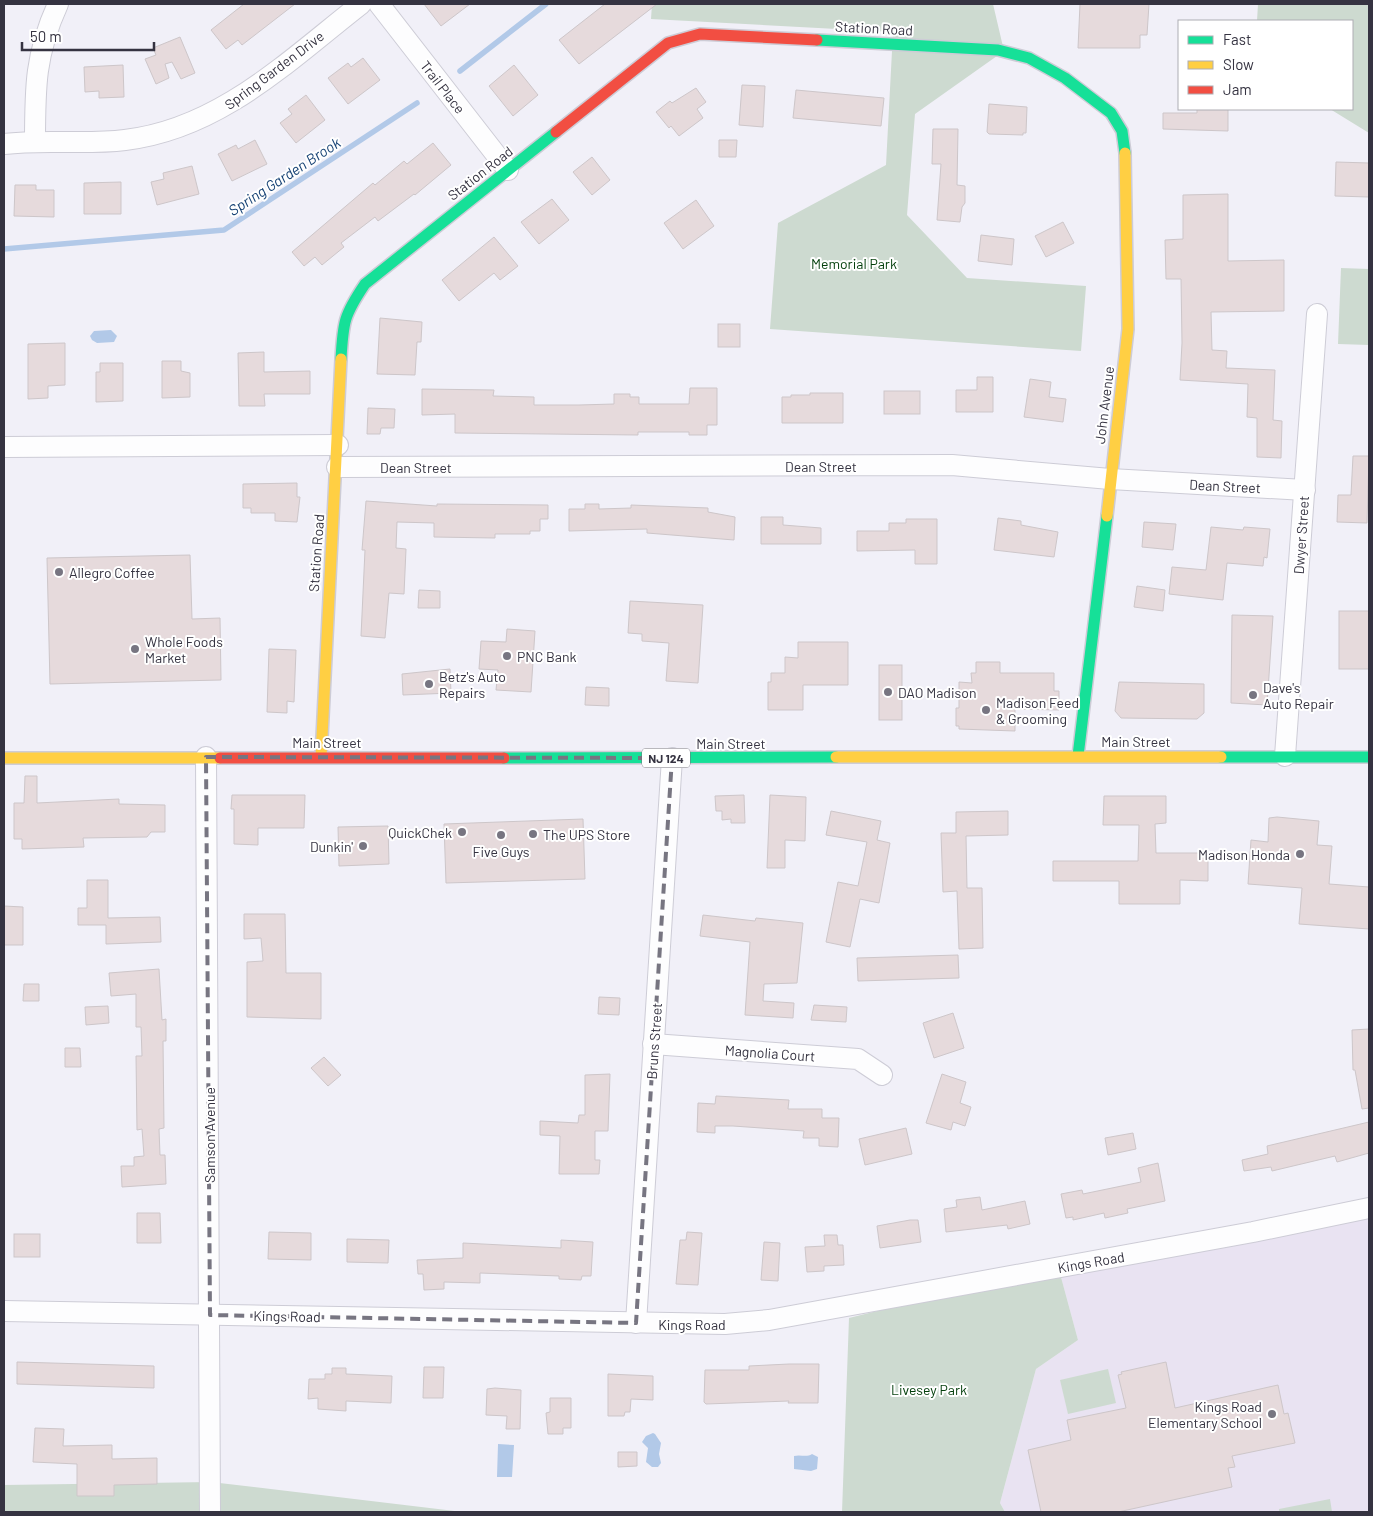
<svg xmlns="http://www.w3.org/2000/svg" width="1373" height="1516" viewBox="0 0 1373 1516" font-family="Barlow,sans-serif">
<rect width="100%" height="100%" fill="#f1f0f8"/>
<!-- education -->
<path fill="#e9e3f2" d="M1367,1208L1369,1244V1512H1005L1000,1503L1036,1369L1078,1340L1058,1266Z"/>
<!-- green -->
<g fill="#cddad0">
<path d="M652,4H993L1004,51L915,114L907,215L967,278L1086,286L1081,351L770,329L778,223L886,165L893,32L651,19Z"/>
<path d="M1258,4H1369V133L1330,109H1352V21H1257Z"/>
<path d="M1341,268L1369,269V345L1338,344Z"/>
<path d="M1058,1266L1078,1340L1036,1369L1000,1503L1005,1512H842L849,1318Z"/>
<path d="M1108,1369L1116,1403L1068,1414L1060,1380Z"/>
<path d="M211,1482L463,1512H4V1485Z"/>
<path d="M1330,1499L1332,1512H1279V1509Z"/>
</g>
<!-- water -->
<g fill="#b2c9e8">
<path d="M111,330L117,336L114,342L97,343L92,340L90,336L94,331Z"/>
<path d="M653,1433L655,1434L661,1443L659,1454L661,1463L658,1467H652L646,1462L648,1448L642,1442L646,1436Z"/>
<path d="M498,1444L514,1445L512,1477H497Z"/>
<path d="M812,1454L818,1457L817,1469L811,1471L794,1469V1456C801,1454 806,1458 812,1454Z"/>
</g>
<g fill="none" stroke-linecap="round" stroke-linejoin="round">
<!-- stream -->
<g stroke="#b2c9e8" stroke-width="5.5">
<path d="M460,71L546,4"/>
<path d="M4,249L224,230L417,103"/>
</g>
</g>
<!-- building -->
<g fill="#e6dadc" stroke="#cdc6c9">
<path d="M244,4H295L242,45L238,40L226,49L211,30Z"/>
<path d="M424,4H470L441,26Z"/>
<path d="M605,4H657L579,64L559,40Z"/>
<path d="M1080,4H1149L1147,35H1140V48H1078Z"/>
<path d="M180,37L195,73L181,79L172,62L165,64L169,78L156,84L145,59L156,55L153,48Z"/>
<path d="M363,58L380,80L348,104L328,78L348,63L351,67Z"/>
<path d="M123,65L124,97L99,98V91L85,92L84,67Z"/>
<path d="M514,65L538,95L513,116L489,86Z"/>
<path d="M742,85L765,86L763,127L739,125Z"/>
<path d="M696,88L706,102L697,109L703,118L679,136L671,126L669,128L656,112L670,101L672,103Z"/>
<path d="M796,90L884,98L881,126L793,118Z"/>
<path d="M306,95L325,120L296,143L280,123L292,114L288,109Z"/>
<path d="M989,104L1027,107L1026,133H1023V135L989,134L987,132Z"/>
<path d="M1197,109H1228V131L1163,129V113H1197Z"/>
<path d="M933,129H958L957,185L965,186V203L962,207L960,222L937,220L941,164H932Z"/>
<path d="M255,140L267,164L232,181L218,154L236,145L238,149Z"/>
<path d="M719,140H737L736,157H719Z"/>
<path d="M433,143L451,165L415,195L414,194L378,221L375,217L341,243L344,247L322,265L315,257L304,266L292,252L373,183L375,185L404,161L407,164Z"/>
<path d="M592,157L610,180L592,195L573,172Z"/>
<path d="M1336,162L1369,163V197L1335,196Z"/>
<path d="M192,166L199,194L157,205L151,182L164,179L163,173Z"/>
<path d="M121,182V214H84V183Z"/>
<path d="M15,185H36V190H54V217L14,216Z"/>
<path d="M1228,194V261L1284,260V311L1211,312L1212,350L1227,351L1226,368L1275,370L1273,420L1282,421L1281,458L1257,457V418L1247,417L1248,384L1180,380L1182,343L1181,279H1166L1165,240L1183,239V195Z"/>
<path d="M552,199L569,220L539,244L521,222Z"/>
<path d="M696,200L714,226L683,249L664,223Z"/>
<path d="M1063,222L1074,243L1046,257L1035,236Z"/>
<path d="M981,235L1014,239L1012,265L978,261Z"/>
<path d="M494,237L518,266L500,280L494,273L459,301L442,280Z"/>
<path d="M380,318L422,322L421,342H417L415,375L377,374Z"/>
<rect x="718" y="324" width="22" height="23"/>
<path d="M65,343V385L48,386V398L28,399V344Z"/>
<path d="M264,352V372L310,371V394H264L265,406H239L238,353Z"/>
<path d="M162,361H181V371L190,373V397L162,398Z"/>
<path d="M100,363H123V401L96,402V372H100Z"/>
<path d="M977,377H993V412H956V390H977Z"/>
<path d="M1030,379L1051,382L1049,397L1066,399L1063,422L1024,417Z"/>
<path d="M690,388H717V425H707V435H689V432H638V435L455,433V414L422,415V389L494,390L493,396L534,397V405H579L614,404V394H630V397H639V404H689Z"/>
<rect x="884" y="391" width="36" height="23"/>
<path d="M810,393H843V423H782V397H791V395H810Z"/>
<path d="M368,408L395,409L394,428H381L380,434H367Z"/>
<path d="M1353,456H1369L1367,523L1337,522L1338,495H1351Z"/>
<path d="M297,483V497H300L297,522L275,521V513H251V508H243V484Z"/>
<path d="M366,501L437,506V504L548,505V519H540V531H530V534H495V538L434,537V523L397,522L396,548L406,549L404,594L389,593L385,638L361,636L365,550H362Z"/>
<path d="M585,504H599V509L631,508V505L708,508V512L735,517L734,540L647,533V529L569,531V509H585Z"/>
<path d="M761,517H783V525L821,528V544H761Z"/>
<path d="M998,518L1021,521V525L1058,532L1054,557L994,550Z"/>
<path d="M906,519H937V564H915V550L857,551V531H889V523H906Z"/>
<path d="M1144,522L1176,524L1173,550L1142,547Z"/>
<path d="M1211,527L1243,530L1244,527L1270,529L1267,558L1264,557L1263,566L1227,563L1223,600L1169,594L1172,567L1206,570Z"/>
<path d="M190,555L192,619L220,618L221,680L50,684L47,558Z"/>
<path d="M1137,586L1165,590L1163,611L1134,607Z"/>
<path d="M419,590L440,591V608H418Z"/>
<path d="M630,601L703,605L698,683L666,681L669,643L642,641V634L628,633Z"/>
<rect x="1339" y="611" width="30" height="58"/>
<path d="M1232,615L1273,616L1267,705L1231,703Z"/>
<path d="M507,629L535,631L531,692L496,690L498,670L479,669L481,641L506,642Z"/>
<path d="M798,642H848V685H803V710H768V682H771V673H785V657L798,658Z"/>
<path d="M269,649L296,650L294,702L287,701V713L267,712Z"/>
<path d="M976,662H1000V673H1054V691H1059V710L1015,709V731L959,729V726H956V708H959V682L972,683L971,673H976Z"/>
<rect x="879" y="665" width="23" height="55"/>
<path d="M450,669L451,693L403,695L402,674Z"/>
<path d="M1119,682L1204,684V713L1197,719L1121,718L1115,711Z"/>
<path d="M586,687L609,688V706L585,705Z"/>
<path d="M25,776H37V803L119,799V804L165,805V832H151L147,837L83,838L84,847L22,849V839H14V803H24Z"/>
<path d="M232,795H305L304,828H258V845L234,844V809H231Z"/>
<path d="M744,795L745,823H731V819L722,820V811H716L715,796Z"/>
<path d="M770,795L806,797L805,841L785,840V868H767Z"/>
<path d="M1104,796H1166V823L1155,824L1156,853H1208V881L1180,880V904H1119V881H1053V861H1138L1139,825H1103Z"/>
<path d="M831,811L881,821L877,840L890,843L879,903L860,899L850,947L826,942L838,882L858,886L867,842L826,835Z"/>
<path d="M1008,811V835L966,836L967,888H982L983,948L959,949L957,891L943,892L941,833H956V812Z"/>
<path d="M1277,817L1319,821L1317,845L1332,846L1329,884L1369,887V929L1299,924L1302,888L1248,884L1251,840L1268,842L1269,818Z"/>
<path d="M583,819L585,879L446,883L444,824Z"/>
<path d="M388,826L389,864L339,866L338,827Z"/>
<path d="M87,880H108V918L160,917L161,942L106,944V925H78V908H87Z"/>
<path d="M4,906L23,907V945H4Z"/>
<path d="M244,914H285L286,973H321V1019L247,1017V962L263,961L261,938L244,939Z"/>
<path d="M703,915L755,921L756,918L803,923L797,983L764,984L763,1001L794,1003L793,1018L745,1015L750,942L700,936Z"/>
<path d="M958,955L959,978L858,981L857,958Z"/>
<path d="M159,969L162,1020L166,1019V1041H163L164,1128L159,1129L160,1155H165L166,1184L122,1187L121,1166H134V1157L144,1156L142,1129L137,1130L136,1056H142L141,1027H136V994L111,996L109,973Z"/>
<path d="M24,984H39V1001H23Z"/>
<path d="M599,997L620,998L619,1015L598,1014Z"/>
<path d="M814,1005L847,1007L846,1022L811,1020Z"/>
<path d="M108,1006L109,1023L86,1025L85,1007Z"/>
<path d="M953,1013L964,1048L934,1058L923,1023Z"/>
<path d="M1369,1029V1108L1362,1109L1355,1070H1353L1352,1030Z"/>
<path d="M65,1048H80L81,1067H65Z"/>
<path d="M324,1057L341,1075L328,1086L311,1068Z"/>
<path d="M610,1074L608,1131H595V1160H600L599,1174H559L560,1136L540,1135V1121L578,1123L579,1115H585V1075Z"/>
<path d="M942,1074L966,1082L960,1103L971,1107L965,1126L953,1122L951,1130L926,1123Z"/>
<path d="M716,1096L789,1100L788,1109H822V1118H839L838,1147L819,1146V1138H803L804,1131L733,1126H715V1133L697,1132L698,1103L715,1104Z"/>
<path d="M1369,1122V1153L1337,1162L1335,1156L1272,1171L1271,1167L1244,1171L1242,1160L1268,1154L1267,1146Z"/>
<path d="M906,1128L912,1154L865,1165L859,1139Z"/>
<path d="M1133,1133L1136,1149L1108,1155L1105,1138Z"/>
<path d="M1158,1163L1165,1201L1127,1209L1128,1213L1105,1218L1104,1213L1073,1220V1217L1066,1218L1061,1194L1082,1190L1083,1194L1141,1182L1138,1168Z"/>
<path d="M980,1197L982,1210L1025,1201L1030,1224L1008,1229L1007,1225L946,1232L944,1209L957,1207L956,1200Z"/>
<path d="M137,1213H160L161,1243H137Z"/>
<path d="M910,1220H918L921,1242L880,1248L877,1226Z"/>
<path d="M269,1232L311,1233V1260L268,1259Z"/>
<path d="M687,1232L702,1233L698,1285L676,1284L680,1240H686Z"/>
<rect x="14" y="1234" width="26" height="23"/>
<path d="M824,1235H837L838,1245H843L844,1265L824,1266V1271L807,1272L805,1247L825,1246Z"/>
<path d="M347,1239L389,1240L388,1263L347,1262Z"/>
<path d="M561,1240L593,1242L591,1276H582L581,1280L559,1279V1276L480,1273V1283L444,1282V1289L424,1290L423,1274H418L417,1260L463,1258V1243L561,1248Z"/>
<path d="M764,1242L780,1243L778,1281L761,1280Z"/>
<path d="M17,1362L154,1366V1388L17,1384Z"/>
<path d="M1166,1362L1175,1408L1278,1385L1284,1414L1288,1413L1295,1443L1232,1456L1235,1467L1228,1468L1232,1487L1118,1512H1041L1028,1450L1071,1440L1067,1420L1126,1408L1118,1375L1122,1374L1121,1372Z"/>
<path d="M789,1364H819L818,1403H788L789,1401L706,1404L704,1402L705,1370H749V1366Z"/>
<path d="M424,1367H444L443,1398H423Z"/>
<path d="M332,1368H346V1374L392,1376L391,1403L346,1401V1411L318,1409V1398L308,1399L309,1379H325V1374H332Z"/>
<path d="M608,1374L653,1376V1400L631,1399L630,1412H625L624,1416H608Z"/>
<path d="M495,1388L521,1390L520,1429H506L507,1416L486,1415L487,1389Z"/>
<path d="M550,1398H571V1428H563V1434H548L546,1413L550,1412Z"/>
<path d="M35,1428L64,1429L63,1446L112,1445V1459L157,1458V1484L114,1485V1496H77V1464L33,1462Z"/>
<path d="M618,1452H637V1466L618,1467Z"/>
</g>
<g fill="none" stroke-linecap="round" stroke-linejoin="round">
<!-- street casing -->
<g stroke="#cdccd6" stroke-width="22">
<g id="street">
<path d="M379,4L508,170"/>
<path d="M35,142C35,88 35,54 58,4"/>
<path d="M4,144C44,139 85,145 125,140C220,129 289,60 361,4"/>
<path d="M4,447L338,445"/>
<path d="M337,467L952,465L1110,479L1305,490"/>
<path d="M1285,756L1317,314"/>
<path d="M206,757L210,1512"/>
<path d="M653,1044L858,1059L882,1075"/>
<path d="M4,1311L725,1324L769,1320L1253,1232L1369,1208"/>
<path d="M636,1323L672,758"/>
</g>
</g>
<!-- fast casing -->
<g stroke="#cdccd6" stroke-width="14">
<g id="fast">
<path d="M817,40L998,50L1029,58L1065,78L1111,113L1122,131L1125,153"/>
<path d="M341,359C343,322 344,315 365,284L556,132"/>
<path d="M1078,756L1107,516"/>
<path d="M1221,757H1369"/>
<path d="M504,758L836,757"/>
</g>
</g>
<!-- slow casing -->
<g stroke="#cdccd6" stroke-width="14">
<g id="slow">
<path d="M1107,516L1128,329L1125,153"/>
<path d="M321,757L341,359"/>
<path d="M836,757H1221"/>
<path d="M4,758H220"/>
</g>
</g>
<!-- jam casing -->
<g stroke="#cdccd6" stroke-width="14">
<g id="jam">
<path d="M556,132L668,43L700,34L817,40"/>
<path d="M220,758H504"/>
</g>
</g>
<!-- street -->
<use href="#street" stroke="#fdfdfe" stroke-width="20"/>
<!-- fast -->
<use href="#fast" stroke="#16e098" stroke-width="11"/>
<!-- slow -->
<use href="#slow" stroke="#ffcf43" stroke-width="11"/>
<!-- jam -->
<use href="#jam" stroke="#f24e42" stroke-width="11"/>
</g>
<!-- marked area -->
<path fill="none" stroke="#777581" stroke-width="4" stroke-dasharray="10 6" stroke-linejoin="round" d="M206,757L672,758L636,1323L210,1315Z"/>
<!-- markers -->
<g fill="#777581" stroke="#fff" stroke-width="2">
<circle cx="59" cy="572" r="5"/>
<circle cx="135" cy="649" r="5"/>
<circle cx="507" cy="656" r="5"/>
<circle cx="429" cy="684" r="5"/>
<circle cx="888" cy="692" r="5"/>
<circle cx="1253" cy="695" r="5"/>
<circle cx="986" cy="710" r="5"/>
<circle cx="462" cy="832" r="5"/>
<circle cx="533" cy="834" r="5"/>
<circle cx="501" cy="835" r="5"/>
<circle cx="363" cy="846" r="5"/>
<circle cx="1300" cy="854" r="5"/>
<circle cx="1272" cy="1414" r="5"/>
</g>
<g text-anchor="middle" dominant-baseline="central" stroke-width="4" stroke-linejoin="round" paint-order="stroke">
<!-- shield labels -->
<rect fill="#fff" stroke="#72707a" stroke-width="1" x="642" y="748.5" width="48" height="19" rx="4"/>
<g font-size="12" font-weight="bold" fill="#353341">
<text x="666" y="758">NJ 124</text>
</g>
<!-- street labels -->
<g font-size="14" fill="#353341" stroke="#fff">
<text transform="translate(874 28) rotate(3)">Station Road</text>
<text transform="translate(274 70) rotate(-37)">Spring Garden Drive</text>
<text transform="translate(443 87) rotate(52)">Trail Place</text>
<text transform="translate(480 173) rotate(-38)">Station Road</text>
<text transform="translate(1104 405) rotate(-83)">John Avenue</text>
<text x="821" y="466">Dean Street</text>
<text x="416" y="467">Dean Street</text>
<text transform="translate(1225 486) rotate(3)">Dean Street</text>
<text transform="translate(1301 535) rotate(-86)">Dwyer Street</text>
<text transform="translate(316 553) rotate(-86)">Station Road</text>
<text x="1136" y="741">Main Street</text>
<text x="327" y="742">Main Street</text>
<text x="731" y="743">Main Street</text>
<text transform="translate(654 1041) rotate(-86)">Bruns Street</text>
<text transform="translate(770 1053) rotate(4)">Magnolia Court</text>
<text transform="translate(209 1135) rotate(-90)">Samson Avenue</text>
<text transform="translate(1091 1262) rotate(-10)">Kings Road</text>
<text transform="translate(287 1316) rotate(1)">Kings Road</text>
<text x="692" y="1324">Kings Road</text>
</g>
<!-- park labels -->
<g font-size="14" fill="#003d09" stroke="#fff">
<text x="854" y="263">Memorial Park</text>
<text x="929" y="1389">Livesey Park</text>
</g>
<!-- poi labels -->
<g font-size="14" fill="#353341" stroke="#fff" text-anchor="start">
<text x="69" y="572">Allegro Coffee</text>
<text x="145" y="641">Whole Foods<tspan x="145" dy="16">Market</tspan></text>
<text x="517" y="656">PNC Bank</text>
<text x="439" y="676">Betz's Auto<tspan x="439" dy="16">Repairs</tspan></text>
<text x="1263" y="687">Dave's<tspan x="1263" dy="16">Auto Repair</tspan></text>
<text x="898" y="692">DAO Madison</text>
<text x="996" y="702">Madison Feed<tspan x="996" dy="16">&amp; Grooming</tspan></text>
<text x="452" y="832" text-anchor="end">QuickChek</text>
<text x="543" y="834">The UPS Store</text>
<text x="353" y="846" text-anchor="end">Dunkin'</text>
<text x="501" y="851" text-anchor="middle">Five Guys</text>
<text x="1290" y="854" text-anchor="end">Madison Honda</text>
<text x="1262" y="1406" text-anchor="end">Kings Road<tspan x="1262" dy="16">Elementary School</tspan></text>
</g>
<!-- water labels -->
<g font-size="15" font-style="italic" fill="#154174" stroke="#fff">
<text transform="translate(284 176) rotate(-33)">Spring Garden Brook</text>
</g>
</g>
<!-- border -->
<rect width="1373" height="1516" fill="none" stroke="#353341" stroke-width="10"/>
<!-- legend -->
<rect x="1178" y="20" width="175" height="90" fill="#ffffff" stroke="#aeadb3"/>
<rect x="1188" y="36" width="25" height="8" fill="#16e098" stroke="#aeadb3"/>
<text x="1223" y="45" font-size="15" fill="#353341">Fast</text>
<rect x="1188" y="61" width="25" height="8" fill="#ffcf43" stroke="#aeadb3"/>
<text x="1223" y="70" font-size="15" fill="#353341">Slow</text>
<rect x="1188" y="86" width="25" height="8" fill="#f24e42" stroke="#aeadb3"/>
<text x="1223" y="95" font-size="15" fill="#353341">Jam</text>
<!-- scale -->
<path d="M22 42v8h132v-8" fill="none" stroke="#353341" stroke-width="2.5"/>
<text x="30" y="42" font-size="15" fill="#353341" stroke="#ffffff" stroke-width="4" paint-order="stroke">50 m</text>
</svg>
